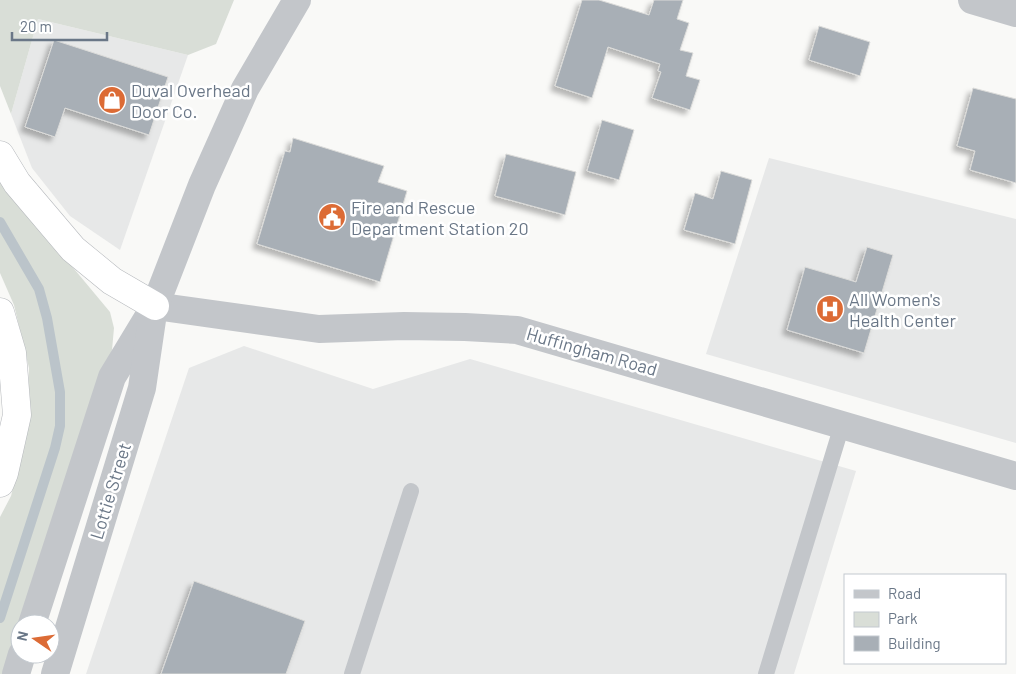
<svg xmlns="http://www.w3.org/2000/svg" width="1016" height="674" viewBox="0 0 1016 674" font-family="Barlow,sans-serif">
<defs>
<filter id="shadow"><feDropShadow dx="-4.5" dy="4.5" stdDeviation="2.5" flood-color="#0004"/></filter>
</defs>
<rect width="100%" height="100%" fill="#f9f9f7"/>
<!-- built -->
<g fill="#e7e8e8">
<path d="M38,19L188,55L120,250L70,216L32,168L11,114Z"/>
<path d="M769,158L1016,219V443L706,354Z"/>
<path d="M244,346L373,389L470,359L856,471L794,674H86L189,368Z"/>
</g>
<!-- green -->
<g fill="#d9ded7">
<path d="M0,0H234L216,44L188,55L38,19L11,114L0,86Z"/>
<path d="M0,180L110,312L114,328L112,350L24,624H20V636L8,674H0V517L11,496L26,438L29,368L14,305L0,273Z"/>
</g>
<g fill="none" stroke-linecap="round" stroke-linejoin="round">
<!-- stream -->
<path stroke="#bbc4ca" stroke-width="10" d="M0,222L39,289L47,318L60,392V426L55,448L0,618"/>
</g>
<!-- building -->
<g fill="#a8afb6" stroke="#dbdbd9" filter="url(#shadow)">
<path d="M582,0H599L649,15L654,0H683L677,19L689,23L680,50L693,53L686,76L700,80L690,110L652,98L661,72L658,71L660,64L608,47L592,98L555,86Z"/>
<path d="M819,26L870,42L860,76L809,60Z"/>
<path d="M54,40L168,77L149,135L65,108L55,137L25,127Z"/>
<path d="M973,88L1016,99V183L970,170L975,151L957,146Z"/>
<path d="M602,120L634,130L619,180L587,171Z"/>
<path d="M293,138L384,166L378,182L407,191L380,282L257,244L285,151L290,152Z"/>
<path d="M506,154L576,172L565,215L495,196Z"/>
<path d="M721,171L752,180L735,244L684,230L695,193L713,199Z"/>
<path d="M867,247L893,255L864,353L787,330L805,267L856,282Z"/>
<path d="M194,581L305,621L286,674H161Z"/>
</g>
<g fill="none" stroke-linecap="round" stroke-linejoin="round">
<!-- highway casing -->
<g stroke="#b6b9bd" stroke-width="29">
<g id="highway">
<path d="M0,155L17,183L73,249L112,281L155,306"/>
<path d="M0,312L12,353L17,415L4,473L0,483"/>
</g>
</g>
<!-- lane -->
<g stroke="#c3c6ca" stroke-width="16">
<path d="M352,674L411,491"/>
<path d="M766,674L842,425"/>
</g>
<!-- street -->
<g stroke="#c3c6ca" stroke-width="28">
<path d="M972,0L1016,13"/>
<path d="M155,306L319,329L404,326L465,327L517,330L1016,476"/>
<path d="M32,624L112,377L155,306L202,185L245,89L297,0"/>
<path d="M16,674L22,654"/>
<path d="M55,674L142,388L152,320"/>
</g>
<!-- highway -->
<use href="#highway" stroke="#fff" stroke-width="28"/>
</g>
<!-- icons -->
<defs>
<g id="shop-disc" transform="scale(1.4375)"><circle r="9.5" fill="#dc6b35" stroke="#fff"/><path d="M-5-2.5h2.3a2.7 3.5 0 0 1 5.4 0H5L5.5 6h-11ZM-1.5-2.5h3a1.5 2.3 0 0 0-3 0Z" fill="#fff"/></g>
<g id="civic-disc" transform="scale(1.4375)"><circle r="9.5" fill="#dc6b35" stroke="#fff"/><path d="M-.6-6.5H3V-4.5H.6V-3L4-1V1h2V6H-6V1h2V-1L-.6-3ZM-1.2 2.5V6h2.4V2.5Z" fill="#fff"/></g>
<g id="hospital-disc" transform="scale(1.4375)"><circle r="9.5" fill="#dc6b35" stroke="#fff"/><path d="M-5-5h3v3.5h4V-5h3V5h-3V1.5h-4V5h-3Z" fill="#fff"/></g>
</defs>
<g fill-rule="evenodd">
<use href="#shop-disc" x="112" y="100"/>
<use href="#civic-disc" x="332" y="217"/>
<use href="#hospital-disc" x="830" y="309"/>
</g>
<g text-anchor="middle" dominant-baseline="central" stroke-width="5" stroke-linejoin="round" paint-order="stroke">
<!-- poi labels -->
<g font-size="18" fill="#6a7787" stroke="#fff" text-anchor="start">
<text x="131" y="90">Duval Overhead<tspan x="131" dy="21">Door Co.</tspan></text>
<text x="351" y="207">Fire and Rescue<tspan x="351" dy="21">Department Station 20</tspan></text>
<text x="849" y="299">All Women's<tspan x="849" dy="21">Health Center</tspan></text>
</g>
<!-- street labels -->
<g font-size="18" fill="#6a7787" stroke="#fff">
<text transform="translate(592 351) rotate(16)">Huffingham Road</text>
<text transform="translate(110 491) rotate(-73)">Lottie Street</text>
</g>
</g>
<!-- legend -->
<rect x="844" y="574" width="162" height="90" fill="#ffffff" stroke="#c3c9cf"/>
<rect x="854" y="590" width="25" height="8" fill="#c3c6ca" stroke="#c3c9cf"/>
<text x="888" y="599" font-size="15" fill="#6a7787">Road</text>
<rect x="854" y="612" width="25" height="15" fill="#d9ded7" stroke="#c3c9cf"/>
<text x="888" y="624" font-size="15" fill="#6a7787">Park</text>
<rect x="854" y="636" width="25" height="15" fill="#a8afb6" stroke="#c3c9cf"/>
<text x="888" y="649" font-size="15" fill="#6a7787">Building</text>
<!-- north arrow -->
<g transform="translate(35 639) rotate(283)"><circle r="24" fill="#ffffff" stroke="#c3c9cf"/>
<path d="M0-4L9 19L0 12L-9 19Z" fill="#dc6b35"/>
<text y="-8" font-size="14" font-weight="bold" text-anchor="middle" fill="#6a7787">N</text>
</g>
<!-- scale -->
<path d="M12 32v8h95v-8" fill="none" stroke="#6a7787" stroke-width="2.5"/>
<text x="20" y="32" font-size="15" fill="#6a7787" stroke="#ffffff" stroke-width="4" paint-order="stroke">20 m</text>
</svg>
